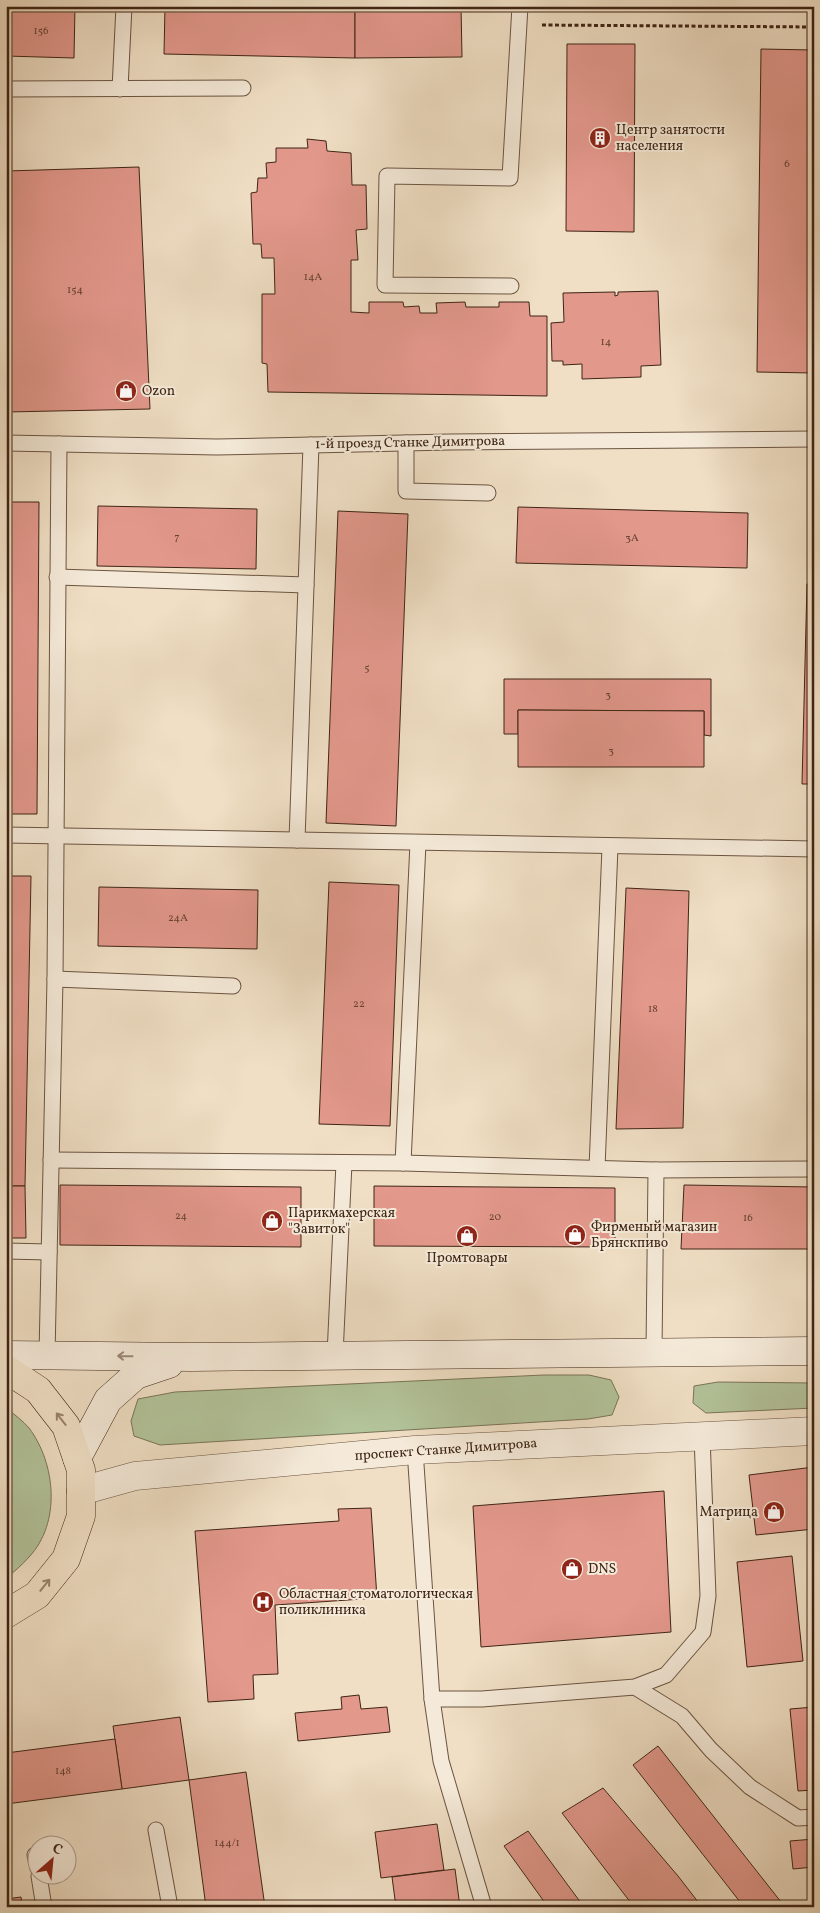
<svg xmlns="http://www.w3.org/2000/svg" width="820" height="1913" viewBox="0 0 820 1913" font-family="Vollkorn,serif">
<rect width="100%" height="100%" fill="#f0dfc5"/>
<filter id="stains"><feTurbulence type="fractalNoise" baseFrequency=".004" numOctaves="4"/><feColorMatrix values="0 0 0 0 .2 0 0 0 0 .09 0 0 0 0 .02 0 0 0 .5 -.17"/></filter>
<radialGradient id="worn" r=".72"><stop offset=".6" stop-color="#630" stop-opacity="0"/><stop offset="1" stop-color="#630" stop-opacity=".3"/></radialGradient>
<!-- green -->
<g fill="#b3c39a" stroke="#797458">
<path d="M544,1375H589L611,1380L619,1397L612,1415L588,1419L160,1445L134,1436L131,1421L138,1399L175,1392Z"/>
<path d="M718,1382L814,1383V1408L706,1413L693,1403L694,1386Z"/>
<path d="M6,1408C14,1414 23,1421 29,1428C56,1464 61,1523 29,1557C22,1565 14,1572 6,1578Z"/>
</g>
<!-- building -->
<g fill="#e3988c" stroke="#3f2515">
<path d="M6,6H75L74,58L6,56Z"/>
<path d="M165,6H355V58L164,54Z"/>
<path d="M355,6H461L462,57L355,58Z"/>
<path d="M567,44H635L634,232L566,231Z"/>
<path d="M761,49L814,50L813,373L757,372Z"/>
<path d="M307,139L326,141L327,151L351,153L352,185H366L367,229L356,230L358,260H351V312L369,313V302H403L404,307L419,306L420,313H437L436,303L465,302L466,307H499V302H529L530,316H547V396L268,392L267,364L262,363V294H275L274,258H262L261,244H253L251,193L257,192L258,178H267L266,163L276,162V148H308Z"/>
<path d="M139,167L150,409L6,412V171Z"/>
<path d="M658,291L661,365L641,366V377L582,379V364L563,365V361H552L551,323L564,322L563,293L615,292V296L618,295V292Z"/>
<path d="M6,502H39L37,814H6Z"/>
<path d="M98,506L257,509L256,569L97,566Z"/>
<path d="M518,507L748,513L747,568L516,563Z"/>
<path d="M338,511L408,514L396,826L326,823Z"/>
<path d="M807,584H814V784H802Z"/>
<path d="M504,679H711V736L704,735V711L518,710V734H504Z"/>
<path d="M518,710L704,711V767H518Z"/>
<path d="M6,876H31L25,1186H6Z"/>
<path d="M329,882L399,885L390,1126L319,1124Z"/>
<path d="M99,887L258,890L257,949L98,946Z"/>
<path d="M626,888L689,891L683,1128L616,1129Z"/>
<path d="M60,1185L301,1187V1247L60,1245Z"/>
<path d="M684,1185L814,1187V1249H681Z"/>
<path d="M6,1186H25L26,1238H6Z"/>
<path d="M374,1186L615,1188V1247L374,1246Z"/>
<path d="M814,1467V1529L756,1535L749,1475Z"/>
<path d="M664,1491L671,1632L481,1647L473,1506Z"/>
<path d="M371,1508L377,1598L275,1605L278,1674L253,1675L254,1699L208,1702L195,1531L339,1521L338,1509Z"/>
<path d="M792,1556L803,1661L747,1667L737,1562Z"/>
<path d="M359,1695L361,1709L387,1707L390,1732L298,1741L295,1713L342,1709L341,1697Z"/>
<path d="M814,1707V1790L798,1791L790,1709Z"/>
<path d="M180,1717L189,1780L122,1789L113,1726Z"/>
<path d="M115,1739L122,1789L6,1804V1753Z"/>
<path d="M658,1746L785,1907H744L633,1765Z"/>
<path d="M246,1772L265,1907H206L189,1780Z"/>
<path d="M603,1788L678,1876L702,1907H634L562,1813Z"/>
<path d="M437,1824L444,1870L381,1878L375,1832Z"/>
<path d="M528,1831L584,1907H548L504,1846Z"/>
<path d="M814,1839V1867L793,1869L790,1841Z"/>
<path d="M455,1869L460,1907H396L392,1877Z"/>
<path d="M21,1897L22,1907H6V1899Z"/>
</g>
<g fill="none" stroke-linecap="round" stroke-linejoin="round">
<!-- service casing -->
<g stroke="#6b5441" stroke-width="17">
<g id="service">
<path d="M6,89L243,88"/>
<path d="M120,89L124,6"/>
<path d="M511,286L385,285L387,176L510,178L520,6"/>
<path d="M6,443L217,447L450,442L814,439"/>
<path d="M406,443V491L488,493"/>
<path d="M57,577L306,585"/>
<path d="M6,835L814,849"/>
<path d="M297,840L311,445"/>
<path d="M55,979L233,986"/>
<path d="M51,1160L403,1163L656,1170L814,1169"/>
<path d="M403,1163L418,843"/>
<path d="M597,1168L610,847"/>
<path d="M6,1251L49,1252"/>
<path d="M654,1352L656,1170"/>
<path d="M47,1355L55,979L59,444"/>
<path d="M335,1355L344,1163"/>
<path d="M415,1450L432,1699L441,1761L484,1907"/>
<path d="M635,1687L682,1716L711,1750L750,1787L798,1818L814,1817"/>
<path d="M432,1699H482L635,1687L666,1675L703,1632L708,1596L702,1436"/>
<path d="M156,1830L170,1907"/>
<path d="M35,1855L38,1868"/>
<path d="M39,1876L44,1907"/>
</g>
</g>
<!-- minor casing -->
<g stroke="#6b5441" stroke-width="29">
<path id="minor" d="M81,1491L135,1476L415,1450L814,1431"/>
</g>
<!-- secondary casing -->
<g stroke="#3f2515" stroke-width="29">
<g id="secondary">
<path d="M6,1355L191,1357L814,1351"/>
<path d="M77,1458L108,1400L136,1375L169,1364"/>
</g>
</g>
<!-- primary casing -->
<g stroke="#3f2515" stroke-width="29">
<path id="primary" d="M6,1369L38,1390L66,1426L81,1470V1516L66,1559L37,1595L6,1614"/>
</g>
<!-- path -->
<path stroke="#3f2515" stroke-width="3" stroke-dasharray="4 2.5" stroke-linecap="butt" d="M542,25L814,27"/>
<!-- service -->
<use href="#service" stroke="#f5ead9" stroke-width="15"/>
<!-- minor -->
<use href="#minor" stroke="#f5ead9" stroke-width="28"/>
<!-- secondary -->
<use href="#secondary" stroke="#f5ead9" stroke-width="28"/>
<!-- primary -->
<use href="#primary" stroke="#f0dfc5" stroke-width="28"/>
</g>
<!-- one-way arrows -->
<defs><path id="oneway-shaft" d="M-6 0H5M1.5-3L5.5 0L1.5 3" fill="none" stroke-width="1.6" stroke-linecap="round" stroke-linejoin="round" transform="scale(1.25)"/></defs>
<use stroke="#9a8877" href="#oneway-shaft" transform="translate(125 1356) rotate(-179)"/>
<g stroke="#98826d">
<use href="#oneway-shaft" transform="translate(61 1419) rotate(-128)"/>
<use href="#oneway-shaft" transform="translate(45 1585) rotate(-51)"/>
</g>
<!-- icons -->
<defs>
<g id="building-disc" transform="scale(1.125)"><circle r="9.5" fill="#8f2418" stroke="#f5ead9"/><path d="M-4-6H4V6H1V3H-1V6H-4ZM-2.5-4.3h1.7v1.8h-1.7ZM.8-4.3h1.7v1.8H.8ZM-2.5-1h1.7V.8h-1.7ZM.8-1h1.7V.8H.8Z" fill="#fff"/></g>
<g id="shop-disc" transform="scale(1.125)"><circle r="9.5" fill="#8f2418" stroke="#f5ead9"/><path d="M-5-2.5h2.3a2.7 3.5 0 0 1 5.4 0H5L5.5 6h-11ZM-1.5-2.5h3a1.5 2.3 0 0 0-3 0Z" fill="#fff"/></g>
<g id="hospital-disc" transform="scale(1.125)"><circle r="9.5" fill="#8f2418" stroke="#f5ead9"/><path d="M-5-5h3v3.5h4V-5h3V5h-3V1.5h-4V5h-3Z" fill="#fff"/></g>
</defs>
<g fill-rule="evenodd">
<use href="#building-disc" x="600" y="138"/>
<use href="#shop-disc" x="126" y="391"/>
<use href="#shop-disc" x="272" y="1221"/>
<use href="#shop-disc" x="575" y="1235"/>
<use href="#shop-disc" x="467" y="1236"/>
<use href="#shop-disc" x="774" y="1512"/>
<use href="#shop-disc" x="572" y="1569"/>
<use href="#hospital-disc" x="263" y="1602"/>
</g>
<g text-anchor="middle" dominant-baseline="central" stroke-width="4" stroke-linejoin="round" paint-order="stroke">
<!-- number labels -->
<g font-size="11" fill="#684233">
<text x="41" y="31">156</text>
<text x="787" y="164">6</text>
<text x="313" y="277">14А</text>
<text x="75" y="290">154</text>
<text x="606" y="342">14</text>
<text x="177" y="537">7</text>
<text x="632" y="538">3А</text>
<text x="367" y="668">5</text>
<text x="608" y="695">3</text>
<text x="611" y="751">3</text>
<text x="178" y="918">24А</text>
<text x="359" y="1004">22</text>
<text x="653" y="1009">18</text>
<text x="181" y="1216">24</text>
<text x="495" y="1217">20</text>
<text x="748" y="1218">16</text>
<text x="63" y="1771">148</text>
<text x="227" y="1843">144/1</text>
</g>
<!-- poi labels -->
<g font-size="14" fill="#3f2515" stroke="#f5ead9" text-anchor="start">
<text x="616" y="130">Центр занятости<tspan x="616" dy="16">населения</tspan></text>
<text x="142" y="391">Ozon</text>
<text x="288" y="1213">Парикмахерская<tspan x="288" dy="16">"Завиток"</tspan></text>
<text x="591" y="1227">Фирменый магазин<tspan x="591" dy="16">Брянскпиво</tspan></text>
<text x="467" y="1258" text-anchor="middle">Промтовары</text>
<text x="758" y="1512" text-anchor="end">Матрица</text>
<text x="588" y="1569">DNS</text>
<text x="279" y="1594">Областная стоматологическая<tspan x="279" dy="16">поликлиника</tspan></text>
</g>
<!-- street labels -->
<g font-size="14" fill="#3f2515" stroke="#f5ead9">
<text transform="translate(410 443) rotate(-1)">1-й проезд Станке Димитрова</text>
<text transform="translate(446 1450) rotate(-4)">проспект Станке Димитрова</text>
</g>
</g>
<!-- margin -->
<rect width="820" height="1913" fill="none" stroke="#f0dfc5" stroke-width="25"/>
<rect x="8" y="8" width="805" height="1898" fill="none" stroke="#3f2515" stroke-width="2.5"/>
<rect x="12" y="12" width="795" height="1888" fill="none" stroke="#3f2515"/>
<!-- north arrow -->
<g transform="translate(52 1860) rotate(27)"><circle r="24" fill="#f5ead9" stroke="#ac9b8b"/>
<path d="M0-4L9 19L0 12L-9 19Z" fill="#8f2418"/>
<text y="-8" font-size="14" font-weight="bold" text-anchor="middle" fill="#3f2515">С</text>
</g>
<rect width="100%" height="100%" filter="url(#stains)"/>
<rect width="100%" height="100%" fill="url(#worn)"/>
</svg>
